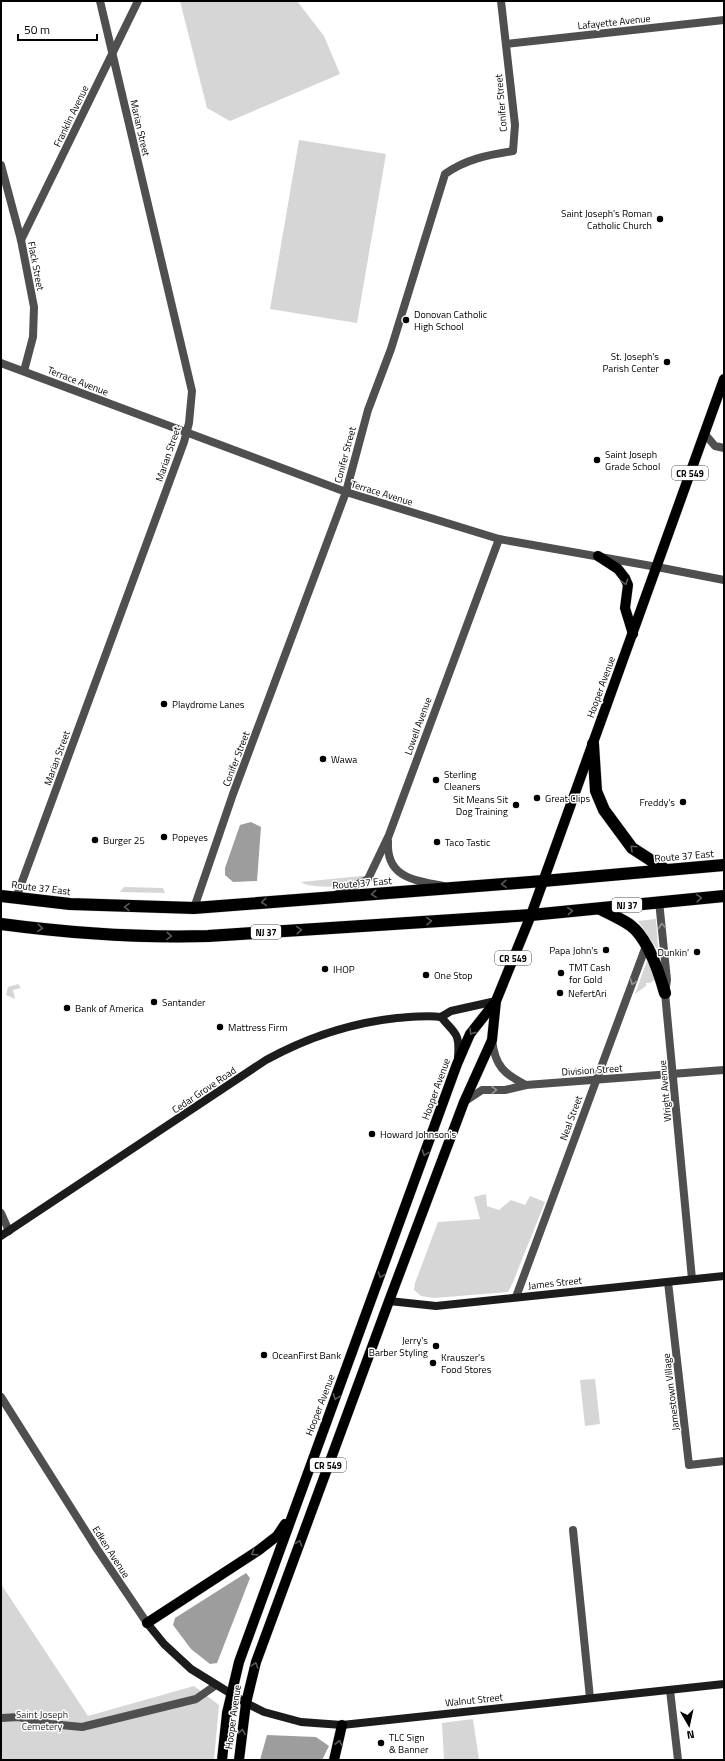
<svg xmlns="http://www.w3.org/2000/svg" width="725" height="1761" viewBox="0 0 725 1761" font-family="'Titillium Web',sans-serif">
<rect width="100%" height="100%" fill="#fff"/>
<!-- green -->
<g fill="#d6d6d6">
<path d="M180,1H297L324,36L340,74L230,121L207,108Z"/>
<path d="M299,140L386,154L357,323L270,309Z"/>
<path d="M361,876L365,877C362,879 358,882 354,883C342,887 312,889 301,882Z"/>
<path d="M124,887L163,888L165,893L120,892Z"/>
<path d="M656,919L658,948L657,949L638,921Z"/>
<path d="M647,961H651L656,979L650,983H646V986L635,994Z"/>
<path d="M18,984L21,988L13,990L15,999L6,995L8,987Z"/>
<path d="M486,1194L487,1206L499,1210L511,1200L525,1205L530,1196L545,1202L513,1282L508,1292L434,1298L421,1296L414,1290L415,1283L438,1222L480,1219L474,1197Z"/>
<path d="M595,1379L600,1424L585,1426L580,1380Z"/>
<path d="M1,1584L88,1716L194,1686L219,1705L214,1760H1Z"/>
<path d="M473,1719L479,1760H444L442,1723Z"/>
</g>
<!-- water -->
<g fill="#9d9d9d">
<path d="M251,822L261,827L257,881L233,882L225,875V868L240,825Z"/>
<path d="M246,1573L250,1578L217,1663L210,1664L191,1649L173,1625L175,1618Z"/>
<path d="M267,1735L316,1737L329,1746L322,1760H260Z"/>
</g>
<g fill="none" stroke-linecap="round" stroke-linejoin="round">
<!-- primary casing -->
<g stroke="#dbdbdb" stroke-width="11">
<g id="primary">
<path d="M598,556L618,569L625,578L628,585L625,608L633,634"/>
<path d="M147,1623L259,1550L277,1536L285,1524"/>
<path d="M222,1760L227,1713L239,1662L457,1064L470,1034L496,1001"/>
<path d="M239,1760L246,1703L256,1662L389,1301L464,1102L492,1040L496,1001L531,915L724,379"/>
<path d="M334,1760L342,1725"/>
</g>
</g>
<!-- highway casing -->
<g stroke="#dbdbdb" stroke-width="13">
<g id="highway">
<path d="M593,744L596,791L604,810L632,848L666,870"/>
<path d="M1,896L70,904L194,908L543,881L724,865"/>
<path d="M600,909C610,914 621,919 630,925C648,938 659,972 665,993"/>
<path d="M1,924C69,933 139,938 208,936L531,915L724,896"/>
</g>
</g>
<!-- street -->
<g stroke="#4f4f4f" stroke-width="8">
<path d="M506,44L724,20"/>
<path d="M1,165L21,240L34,307L33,337L24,371"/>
<path d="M21,240L138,1"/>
<path d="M1,363L346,492L499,539L657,567L724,580"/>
<path d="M704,433L715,446L724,448"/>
<path d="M388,841C386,878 414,880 443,886"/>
<path d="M335,895L368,879L389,835L499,539"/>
<path d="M16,898L184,442L189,423L192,391L100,1"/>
<path d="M659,901L667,980L665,993L692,1279"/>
<path d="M194,908L233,794L346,492L368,410L391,349L445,174C466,159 488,155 513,151L515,125L501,1"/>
<path d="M492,1040C495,1066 504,1074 526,1085"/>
<path d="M464,1102L482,1090H505L526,1085L724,1070"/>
<path d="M1,1213L9,1231"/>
<path d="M668,1282L689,1465L724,1461"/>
<path d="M516,1297L646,946"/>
<path d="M1,1397L97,1549L147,1623"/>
<path d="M573,1530L590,1698"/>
<path d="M670,1690L678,1760"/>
<path d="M1,1718L19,1717L50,1724L82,1727L196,1699L216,1685"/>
</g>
<!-- secondary -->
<g stroke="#1c1c1c" stroke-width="8">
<path d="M441,1017C455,1034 460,1032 458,1057"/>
<path d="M1,1236L266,1060C308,1037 350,1023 397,1018C412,1017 427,1015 441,1017L451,1011L496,1001"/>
<path d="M389,1301L436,1306L724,1276"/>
<path d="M147,1623L164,1644L191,1669L246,1703L264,1712L301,1722L342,1725L724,1684"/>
</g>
<!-- primary -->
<use href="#primary" stroke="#000" stroke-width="10"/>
<!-- highway -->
<use href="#highway" stroke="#000" stroke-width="12"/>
</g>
<!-- one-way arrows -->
<defs><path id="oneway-chevron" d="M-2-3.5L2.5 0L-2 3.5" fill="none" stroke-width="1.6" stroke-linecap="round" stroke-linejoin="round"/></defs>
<g stroke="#595959">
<use href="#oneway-chevron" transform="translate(625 582) rotate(72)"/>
<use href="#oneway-chevron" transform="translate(633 848) rotate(-137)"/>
<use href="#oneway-chevron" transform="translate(504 884) rotate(176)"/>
<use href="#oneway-chevron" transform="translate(374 894) rotate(175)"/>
<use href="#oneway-chevron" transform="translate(699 898) rotate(-4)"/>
<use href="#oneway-chevron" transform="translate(264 902) rotate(175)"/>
<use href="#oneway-chevron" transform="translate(127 907) rotate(-178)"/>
<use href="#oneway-chevron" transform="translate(570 911) rotate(-5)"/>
<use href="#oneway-chevron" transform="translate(429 921) rotate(-4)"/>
<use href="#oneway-chevron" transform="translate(40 928) rotate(5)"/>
<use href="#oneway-chevron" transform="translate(299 930) rotate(-4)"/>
<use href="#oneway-chevron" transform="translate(169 936) rotate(2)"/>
<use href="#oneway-chevron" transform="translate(472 1032) rotate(123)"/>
<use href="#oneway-chevron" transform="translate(425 1153) rotate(110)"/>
<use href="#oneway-chevron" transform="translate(381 1275) rotate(110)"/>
<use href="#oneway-chevron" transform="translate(336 1397) rotate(111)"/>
<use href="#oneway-chevron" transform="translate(299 1543) rotate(-70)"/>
<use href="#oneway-chevron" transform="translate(254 1553) rotate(147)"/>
<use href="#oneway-chevron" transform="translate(255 1665) rotate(-73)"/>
<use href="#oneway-chevron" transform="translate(242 1732) rotate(-83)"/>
<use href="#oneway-chevron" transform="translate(339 1743) rotate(-78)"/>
</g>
<g stroke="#959595">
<use href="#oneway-chevron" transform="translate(662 926) rotate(-95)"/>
<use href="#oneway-chevron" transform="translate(633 982) rotate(111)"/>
<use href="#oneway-chevron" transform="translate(494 1090) rotate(-2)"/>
</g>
<!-- markers -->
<g fill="#000" stroke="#fff" stroke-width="1.5">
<circle cx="660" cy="219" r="4"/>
<circle cx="406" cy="320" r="4"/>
<circle cx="667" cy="362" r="4"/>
<circle cx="597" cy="460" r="4"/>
<circle cx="164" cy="704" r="4"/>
<circle cx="323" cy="759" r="4"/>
<circle cx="436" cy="780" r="4"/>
<circle cx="537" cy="798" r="4"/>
<circle cx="683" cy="802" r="4"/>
<circle cx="516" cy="805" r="4"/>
<circle cx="164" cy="837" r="4"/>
<circle cx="95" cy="840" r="4"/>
<circle cx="437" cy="842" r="4"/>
<circle cx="606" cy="950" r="4"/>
<circle cx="697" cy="952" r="4"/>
<circle cx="325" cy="969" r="4"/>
<circle cx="561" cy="973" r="4"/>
<circle cx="426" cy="975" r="4"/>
<circle cx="560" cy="993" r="4"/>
<circle cx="154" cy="1002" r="4"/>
<circle cx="67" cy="1008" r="4"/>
<circle cx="220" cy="1027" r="4"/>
<circle cx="372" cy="1134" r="4"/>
<circle cx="436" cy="1346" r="4"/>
<circle cx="264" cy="1355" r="4"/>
<circle cx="433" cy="1363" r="4"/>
<circle cx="381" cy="1743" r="4"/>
</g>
<g text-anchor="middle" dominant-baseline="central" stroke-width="3" stroke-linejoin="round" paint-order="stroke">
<!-- shield labels -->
<g fill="#fff" stroke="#4c4c4c" stroke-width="1">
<rect x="672" y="466" width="36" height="14" rx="3"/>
<rect x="612" y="898" width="30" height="14" rx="3"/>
<rect x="251" y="925" width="30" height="14" rx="3"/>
<rect x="495" y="951" width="36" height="14" rx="3"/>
<rect x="310" y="1458" width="36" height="14" rx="3"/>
</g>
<g font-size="9" font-weight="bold" fill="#000">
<text x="690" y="473">CR 549</text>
<text x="627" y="905">NJ 37</text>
<text x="266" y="932">NJ 37</text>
<text x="513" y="958">CR 549</text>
<text x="328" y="1465">CR 549</text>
</g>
<!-- street labels -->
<g font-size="10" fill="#000" stroke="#fff">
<text transform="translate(614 22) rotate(-6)">Lafayette Avenue</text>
<text transform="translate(501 103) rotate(-95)">Conifer Street</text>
<text transform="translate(71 116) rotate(-64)">Franklin Avenue</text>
<text transform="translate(140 128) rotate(77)">Marian Street</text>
<text transform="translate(36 266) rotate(79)">Flack Street</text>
<text transform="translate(78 381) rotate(21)">Terrace Avenue</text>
<text transform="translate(168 454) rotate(-71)">Marian Street</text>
<text transform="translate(345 455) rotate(-75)">Conifer Street</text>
<text transform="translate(382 493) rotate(17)">Terrace Avenue</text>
<text transform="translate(601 687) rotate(-70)">Hooper Avenue</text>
<text transform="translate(418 726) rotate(-70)">Lowell Avenue</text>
<text transform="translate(57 758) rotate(-70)">Marian Street</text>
<text transform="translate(236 759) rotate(-69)">Conifer Street</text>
<text transform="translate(684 856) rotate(-5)">Route 37 East</text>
<text transform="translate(362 883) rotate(-5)">Route 37 East</text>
<text transform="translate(41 888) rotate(7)">Route 37 East</text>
<text transform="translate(592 1070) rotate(-4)">Division Street</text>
<text transform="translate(436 1089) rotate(-70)">Hooper Avenue</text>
<text transform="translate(204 1090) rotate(-34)">Cedar Grove Road</text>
<text transform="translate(665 1091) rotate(-95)">Wright Avenue</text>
<text transform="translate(571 1118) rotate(-70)">Neal Street</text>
<text transform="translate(555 1283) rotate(-6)">James Street</text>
<text transform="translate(671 1392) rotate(-97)">Jamestown Village</text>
<text transform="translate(320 1405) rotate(-69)">Hooper Avenue</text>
<text transform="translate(111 1552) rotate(57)">Edken Avenue</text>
<text transform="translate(474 1700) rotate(-6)">Walnut Street</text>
<text transform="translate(233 1717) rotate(-82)">Hooper Avenue</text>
</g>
<!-- poi labels -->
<g font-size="10" fill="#000" stroke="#fff" text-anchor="start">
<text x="652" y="213" text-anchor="end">Saint Joseph's Roman<tspan x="652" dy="12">Catholic Church</tspan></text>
<text x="414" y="314">Donovan Catholic<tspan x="414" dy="12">High School</tspan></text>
<text x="659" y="356" text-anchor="end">St. Joseph's<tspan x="659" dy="12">Parish Center</tspan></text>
<text x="605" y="454">Saint Joseph<tspan x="605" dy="12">Grade School</tspan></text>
<text x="172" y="704">Playdrome Lanes</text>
<text x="331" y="759">Wawa</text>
<text x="444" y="774">Sterling<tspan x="444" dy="12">Cleaners</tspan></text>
<text x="545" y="798">Great Clips</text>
<text x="508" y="799" text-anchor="end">Sit Means Sit<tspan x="508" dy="12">Dog Training</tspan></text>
<text x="675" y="802" text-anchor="end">Freddy's</text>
<text x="172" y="837">Popeyes</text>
<text x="103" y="840">Burger 25</text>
<text x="445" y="842">Taco Tastic</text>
<text x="598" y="950" text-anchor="end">Papa John's</text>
<text x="689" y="952" text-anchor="end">Dunkin'</text>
<text x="569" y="967">TMT Cash<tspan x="569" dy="12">for Gold</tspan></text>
<text x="333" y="969">IHOP</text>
<text x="434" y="975">One Stop</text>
<text x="568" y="993">NefertAri</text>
<text x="162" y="1002">Santander</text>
<text x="75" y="1008">Bank of America</text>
<text x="228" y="1027">Mattress Firm</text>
<text x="380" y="1134">Howard Johnson's</text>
<text x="428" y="1340" text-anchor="end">Jerry's<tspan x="428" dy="12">Barber Styling</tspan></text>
<text x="272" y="1355">OceanFirst Bank</text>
<text x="441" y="1357">Krauszer's<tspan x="441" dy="12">Food Stores</tspan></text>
<text x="389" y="1737">TLC Sign<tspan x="389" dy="12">&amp; Banner</tspan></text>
</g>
<!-- park labels -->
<g font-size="10" fill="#2d2d2d" stroke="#fff">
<text x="42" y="1714">Saint Joseph<tspan x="42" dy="12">Cemetery</tspan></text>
</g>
</g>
<!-- border -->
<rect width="725" height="1761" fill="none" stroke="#000000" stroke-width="4"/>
<!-- north arrow -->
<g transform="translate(689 1725) rotate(171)" stroke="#ffffff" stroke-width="3" paint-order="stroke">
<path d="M0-3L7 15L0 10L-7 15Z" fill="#000000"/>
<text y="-6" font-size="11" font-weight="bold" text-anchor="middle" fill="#000000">N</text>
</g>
<!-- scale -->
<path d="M18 34v6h79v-6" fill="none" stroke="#000000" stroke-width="2"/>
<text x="24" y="34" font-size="12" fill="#000000" stroke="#ffffff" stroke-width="3" paint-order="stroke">50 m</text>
</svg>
